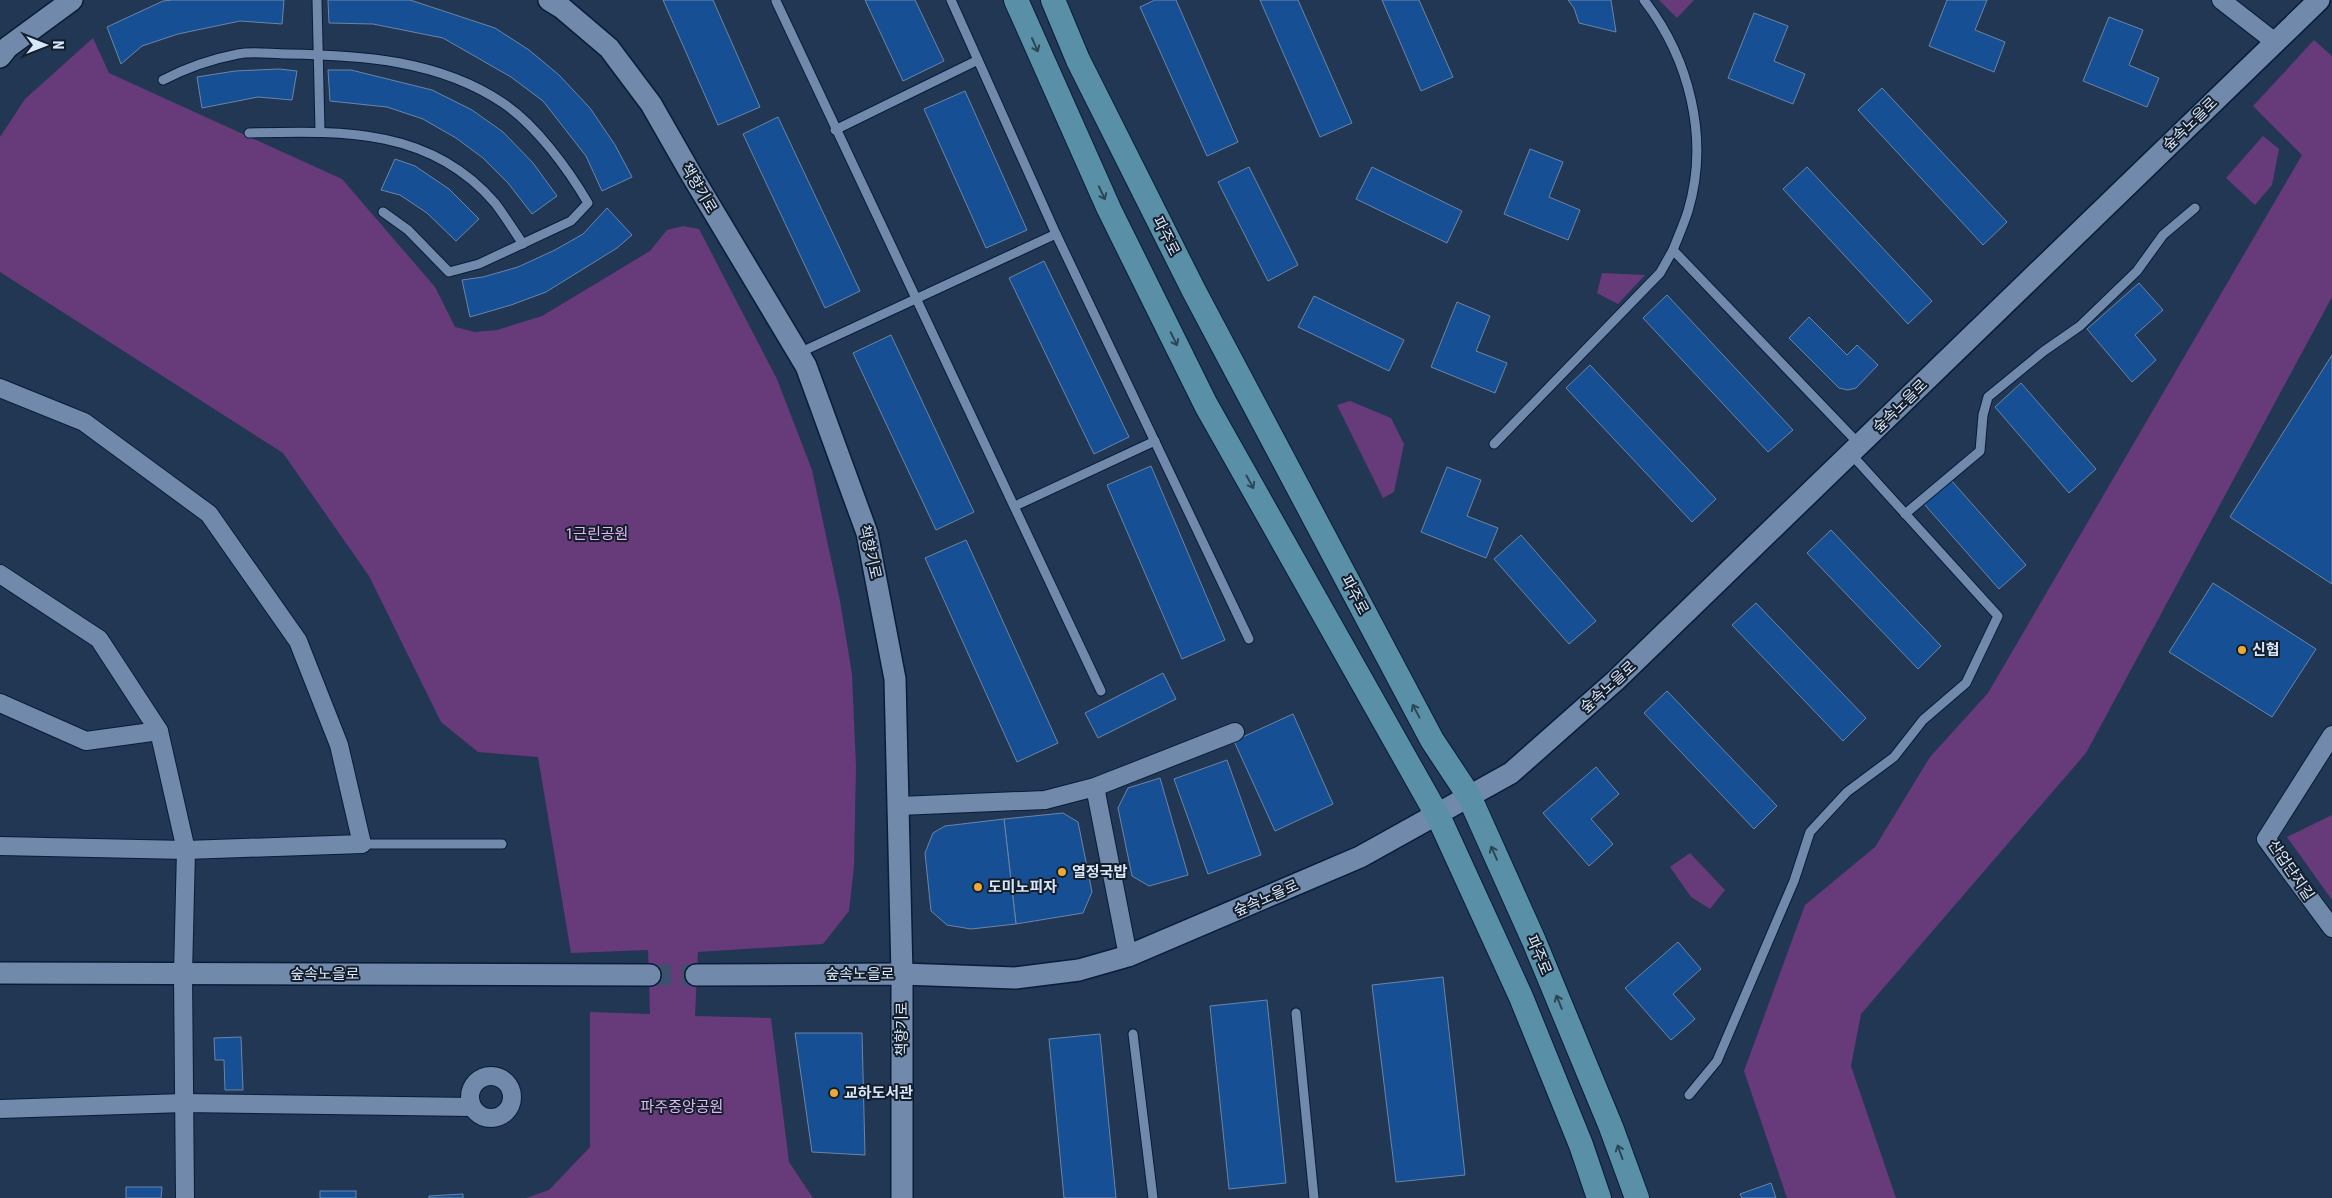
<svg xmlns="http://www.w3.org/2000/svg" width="2332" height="1198" viewBox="0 0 2332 1198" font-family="'Roboto Condensed','Noto Sans KR',sans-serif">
<rect width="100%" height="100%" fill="#213754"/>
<!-- green -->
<g fill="#673a79">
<path d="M1659,0H1694L1677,18Z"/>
<path d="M93,38L109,73L342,179L435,287L455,327L475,332L497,330L542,316L650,251L667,230L683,226L699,229L777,379L812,470L840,601L852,674L856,766L854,866L849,911L823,944L698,952L695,1016L771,1018L789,1162L813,1198H526L549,1190L590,1147V1012L650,1014L648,950L571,953L538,757L478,752L441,722L369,576L283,453L0,272V137L25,99Z"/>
<path d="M2314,40L2332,56V297L2086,753L1861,1014L1851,1066L1896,1198H1787L1744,1071L1805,905L1875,847L1930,757L1988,693L2302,155L2253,106Z"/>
<path d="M2263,136L2279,149L2272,185L2255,205L2226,178Z"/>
<path d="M1602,273L1645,275L1618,304L1597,293Z"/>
<path d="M1350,401L1391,418L1404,444L1394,492L1383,498L1337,405Z"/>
<path d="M2332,815V900L2287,837Z"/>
<path d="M1690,853L1725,890L1710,909L1691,897L1670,867Z"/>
</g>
<!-- building -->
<g fill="#164f94" stroke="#6c85a6">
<path d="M173,0H284L282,24L240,21L178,34L142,46L121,64L107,27L163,1Z"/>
<path d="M328,0H410L495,28L529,50L559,75L590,108L615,145L632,177L602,191L586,156L543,101L511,77L443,38L373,24L329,23Z"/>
<path d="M663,0H713L760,107L718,125Z"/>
<path d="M865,0H915L944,61L903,81Z"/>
<path d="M1155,0H1176L1238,142L1207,156L1140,7Z"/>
<path d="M1260,0H1298L1352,123L1320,137Z"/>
<path d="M1382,0H1419L1453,77L1421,91Z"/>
<path d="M1568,0H1611L1616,32L1579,23L1574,8Z"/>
<path d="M1947,0H1987L1975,30L2005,42L1994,72L1929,46Z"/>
<path d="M1754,13L1788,26L1774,61L1805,74L1793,104L1728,78Z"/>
<path d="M2109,17L2143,30L2129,65L2159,78L2147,107L2083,81Z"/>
<path d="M279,69L297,71L292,100L258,97L202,108L197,77L235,71Z"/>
<path d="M328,70H351L432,90L472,110L503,132L533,163L557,196L532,214L508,183L483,158L456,138L423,119L387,107L330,101Z"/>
<path d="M1882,88L2007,222L1983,245L1858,110Z"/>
<path d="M965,91L1027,230L986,248L924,109Z"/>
<path d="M778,117L860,291L825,308L743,134Z"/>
<path d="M1530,149L1563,162L1549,197L1580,210L1568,240L1504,214Z"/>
<path d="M395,159L415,166L449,189L479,219L456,241L427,213L400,195L381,190Z"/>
<path d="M1249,167L1298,265L1268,281L1218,182Z"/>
<path d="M1372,167L1462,211L1447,243L1356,199Z"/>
<path d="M1807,167L1932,301L1908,324L1783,189Z"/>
<path d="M607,208L632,235L617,248L546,292L511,305L470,317L462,280L483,277L518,267L555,250L583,234Z"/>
<path d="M1044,261L1129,437L1094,454L1009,278Z"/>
<path d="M2139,283L2163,310L2135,335L2156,360L2132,382L2087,329Z"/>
<path d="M1667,295L1793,430L1768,452L1643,318Z"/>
<path d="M1314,296L1404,340L1389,371L1298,327Z"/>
<path d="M1457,302L1490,316L1476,351L1507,363L1495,393L1431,367Z"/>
<path d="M1809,317L1847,355L1857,345L1878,365L1856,388L1848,390L1839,388L1789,338Z"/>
<path d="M891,335L974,512L936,530L853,353Z"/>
<path d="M2332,355V584L2230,517Z"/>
<path d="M1590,365L1716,499L1692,522L1566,388Z"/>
<path d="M2021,383L2096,469L2069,493L1995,407Z"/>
<path d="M1151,466L1225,640L1182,659L1107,485Z"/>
<path d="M1447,467L1481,480L1467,516L1498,528L1486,558L1421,532Z"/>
<path d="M1951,480L2026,565L1999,589L1924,504Z"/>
<path d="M1831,530L1941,646L1918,669L1807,553Z"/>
<path d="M1521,535L1596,621L1569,644L1494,559Z"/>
<path d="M966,540L1058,743L1017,762L925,558Z"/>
<path d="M2213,583L2316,649L2272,717L2169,652Z"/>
<path d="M1756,603L1866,718L1843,741L1732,625Z"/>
<path d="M1163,673L1176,699L1098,738L1085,713Z"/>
<path d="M1667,691L1777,806L1754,829L1644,713Z"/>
<path d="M1293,714L1333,804L1275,831L1234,741Z"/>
<path d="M1227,760L1261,855L1208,874L1174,779Z"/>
<path d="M1596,767L1619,794L1591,819L1613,844L1589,866L1543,813Z"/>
<path d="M1160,778L1188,875L1149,886L1132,876L1118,808L1128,788Z"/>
<path d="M1063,813L1078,822L1092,892L1083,913L1016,924L1004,819Z"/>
<path d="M1004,819L1016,924L971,929L947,925L931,911L925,853L933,833L945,826Z"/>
<path d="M1678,942L1701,969L1673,994L1695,1019L1671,1040L1625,988Z"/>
<path d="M1443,977L1465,1175L1396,1182L1372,985Z"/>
<path d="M1267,1000L1286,1183L1229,1189L1210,1006Z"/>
<path d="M795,1033H862L865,1155L812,1152Z"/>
<path d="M1100,1034L1116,1198H1064L1049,1039Z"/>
<path d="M241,1037L243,1090H225L224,1060H215L214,1038Z"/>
<path d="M1771,1183L1776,1198H1742L1740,1194Z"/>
<path d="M126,1187H162L161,1198H126Z"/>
<rect x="320" y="1191" width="36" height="7"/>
<path d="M463,1194V1198H429V1196Z"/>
</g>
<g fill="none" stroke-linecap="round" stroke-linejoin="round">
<!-- tertiary-tunnel -->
<path stroke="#3c516d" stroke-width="21" stroke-dasharray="21 11" stroke-linecap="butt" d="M650,975H696"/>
<!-- service casing -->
<g stroke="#091d38" stroke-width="11">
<g id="service">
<path d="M317,0L320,131"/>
<path d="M951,0L1056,234L1249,639"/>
<path d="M1644,0C1689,58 1710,138 1688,211C1684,224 1678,237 1673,250L1859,444"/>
<path d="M776,1C883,232 994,461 1101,691"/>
<path d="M163,80C186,68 212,59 238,54C253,51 271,54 287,54C361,55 439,60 503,103C536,125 568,169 588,203L571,221L479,264L449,272L408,230L383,212"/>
<path d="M835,130L978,60"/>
<path d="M249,133C341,131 430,127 495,203C505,216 514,231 523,244"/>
<path d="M799,353L1056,234"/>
<path d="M1494,444L1660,273L1673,250"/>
<path d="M1015,506L1155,441"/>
<path d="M1905,514L1980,451L1983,415L1988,397L2044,351L2080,326L2137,271L2163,235L2195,208"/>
<path d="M362,844H502"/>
<path d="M1296,1013L1314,1198"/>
<path d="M1133,1034L1153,1198"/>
<path d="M1689,1095L1717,1061L1794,881L1810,832L1847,792L1894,757L1923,720L1966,683L1998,616L1851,454"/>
</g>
</g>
<!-- minor casing -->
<g stroke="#091d38" stroke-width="20">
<g id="minor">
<path d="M2221,0L2275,42"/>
<path d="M0,388L84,422L209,514L298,641L339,745L362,844L186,850L0,846"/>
<path d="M0,574L99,639L159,731L186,850L183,974L185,1198"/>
<path d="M0,703L86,741L159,731"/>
<path d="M2332,735L2266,839L2332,928"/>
<path d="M1095,787L1128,956"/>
<path d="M899,806L1045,800L1095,787L1235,732"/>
<circle cx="491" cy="1097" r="21"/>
<path d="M0,1109L184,1103L472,1107"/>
</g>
</g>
<!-- tertiary casing -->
<g stroke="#091d38" stroke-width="24">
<g id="tertiary">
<path d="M549,0L562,8L609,48L651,104L691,174L806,366L867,533L895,679L902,974V1198"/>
<path d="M0,57L8,47L72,0"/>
<path d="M0,973L650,975"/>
<path d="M696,975L902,974L1015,978L1079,970L1128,956L1360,857L1511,773L1615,681L2319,0"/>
</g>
</g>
<!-- secondary casing -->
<g stroke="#091d38" stroke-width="26">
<g id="secondary">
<path d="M1016,0L1109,209L1206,405L1440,820L1521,997L1581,1145L1599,1198"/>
<path d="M1053,0L1078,60L1194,291L1432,740L1469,796L1534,941L1611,1127L1637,1198"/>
</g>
</g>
<!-- service -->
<use href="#service" stroke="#718aab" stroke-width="9"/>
<!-- minor -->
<use href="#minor" stroke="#718aab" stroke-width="18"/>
<!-- tertiary -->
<use href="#tertiary" stroke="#718aab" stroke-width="21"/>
<!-- secondary -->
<use href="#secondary" stroke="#5a90a7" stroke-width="24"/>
</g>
<!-- one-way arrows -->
<defs><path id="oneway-shaft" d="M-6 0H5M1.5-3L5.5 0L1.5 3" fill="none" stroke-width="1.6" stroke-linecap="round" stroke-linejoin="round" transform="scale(1.25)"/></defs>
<g stroke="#2c4656">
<use href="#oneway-shaft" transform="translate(1035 45) rotate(66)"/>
<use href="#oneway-shaft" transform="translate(1102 193) rotate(65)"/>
<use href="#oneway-shaft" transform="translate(1174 339) rotate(64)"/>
<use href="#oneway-shaft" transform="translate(1250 482) rotate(61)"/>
<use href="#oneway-shaft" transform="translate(1416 711) rotate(-118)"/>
<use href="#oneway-shaft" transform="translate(1494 853) rotate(-114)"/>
<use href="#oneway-shaft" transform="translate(1559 1002) rotate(-112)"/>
<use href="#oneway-shaft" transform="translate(1620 1152) rotate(-110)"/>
</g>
<!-- markers -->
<g fill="#eba93a" stroke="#141e2b" stroke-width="2">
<circle cx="2242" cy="650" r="5"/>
<circle cx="1062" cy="872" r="5"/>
<circle cx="978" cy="887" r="5"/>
<circle cx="834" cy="1093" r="5"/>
</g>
<g text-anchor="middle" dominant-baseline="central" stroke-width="4" stroke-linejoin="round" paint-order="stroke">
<!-- street labels -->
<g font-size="15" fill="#d8e6f9" stroke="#141e2b">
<text transform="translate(2190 124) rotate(-44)">숲속노을로</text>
<text transform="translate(699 188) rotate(59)">책향기로</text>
<text transform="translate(1166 236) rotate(63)">파주로</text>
<text transform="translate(1900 406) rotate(-44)">숲속노을로</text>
<text transform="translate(870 552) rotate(77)">책향기로</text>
<text transform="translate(1355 595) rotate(62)">파주로</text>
<text transform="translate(1608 687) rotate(-42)">숲속노을로</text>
<text transform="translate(2291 870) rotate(56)">산업단지길</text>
<text transform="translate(1266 898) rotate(-24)">숲속노을로</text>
<text transform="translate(1539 955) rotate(67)">파주로</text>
<text x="325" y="974">숲속노을로</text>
<text x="860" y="974">숲속노을로</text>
<text transform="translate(902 1029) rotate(-90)">책향기로</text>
</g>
<!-- park labels -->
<g font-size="15" fill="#e1b6f2" stroke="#141e2b">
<text x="597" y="534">1근린공원</text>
<text x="682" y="1107">파주중앙공원</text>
</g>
<!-- poi labels -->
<g font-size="15" font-weight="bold" fill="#d8e6f9" stroke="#141e2b" text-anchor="start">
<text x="2252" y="650">신협</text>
<text x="1072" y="872">열정국밥</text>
<text x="988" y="887">도미노피자</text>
<text x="844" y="1093">교하도서관</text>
</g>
</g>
<!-- north arrow -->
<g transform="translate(45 45) rotate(90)" stroke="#141e2b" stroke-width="4" paint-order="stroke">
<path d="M0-4L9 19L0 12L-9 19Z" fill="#d8e6f9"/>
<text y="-8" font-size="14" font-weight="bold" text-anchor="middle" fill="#d8e6f9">N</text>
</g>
</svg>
